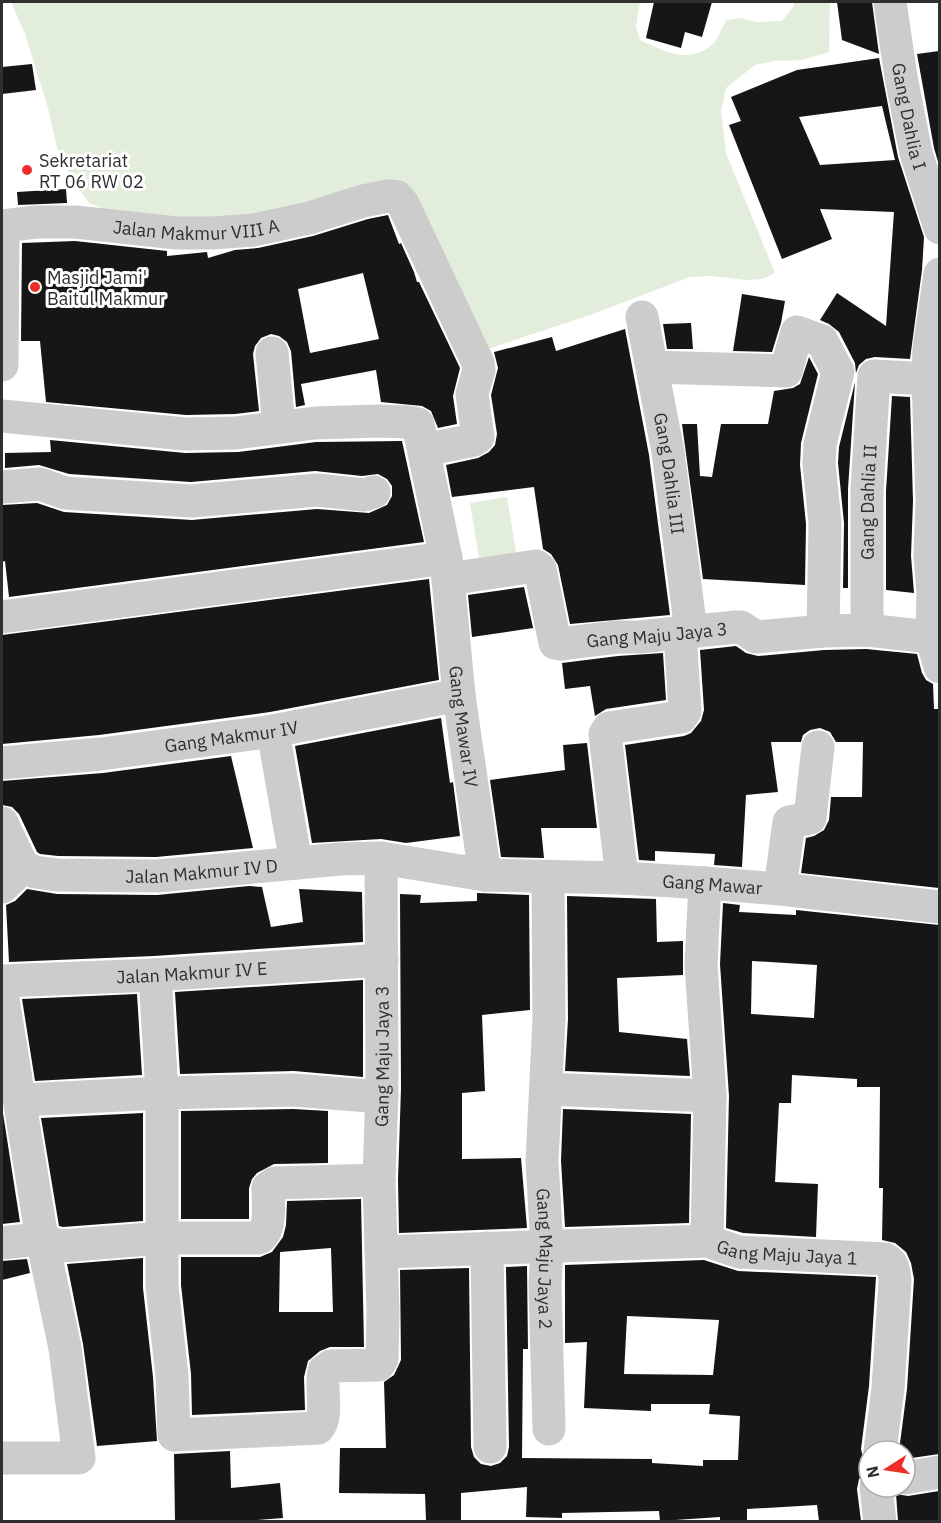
<svg xmlns="http://www.w3.org/2000/svg" width="941" height="1523" viewBox="0 0 941 1523" font-family="'IBM Plex Sans',sans-serif">
<rect width="100%" height="100%" fill="#fff"/>
<!-- green -->
<g fill="#e3eddc">
<path d="M11,2H640L636,27L640,40C665,51 686,65 712,45C718,40 722,27 726,20L740,18L757,22L782,21L793,7L794,2H830L829,52L802,60L775,61L755,65L726,88L721,111L726,153L775,273L763,279L746,280L711,276L690,277L590,315L482,351L405,187L227,226L121,215L89,203L69,174L57,148L48,108L25,34Z"/>
<path d="M507,497L517,558L480,564L470,503Z"/>
</g>
<!-- building -->
<g fill="#161616" fill-rule="evenodd">
<path d="M654,2H712L702,37L685,32L681,48L646,38Z"/>
<path d="M837,2H872L879,54L842,40Z"/>
<path d="M939,51V165L934,148L917,54Z"/>
<path d="M879,58L898,157L924,237L922,270L910,359L875,357L866,359L859,365L856,373L855,363L839,332L829,324L820,320L837,293L886,326L894,212L820,209L832,239L782,259L729,125L741,121L731,97L797,70ZM882,106L895,160L820,165L799,117Z"/>
<path d="M32,64L36,90L2,94V67Z"/>
<path d="M66,189L67,203L18,205L17,192Z"/>
<path d="M388,215L399,244L401,243L414,272L417,282H419L460,368L453,396L457,424L438,428L431,411L422,406L381,402L376,370L301,384L305,405L296,407L291,351L287,342L279,336L271,334L261,338L255,346L253,354L259,411L235,414L186,415L46,402L40,341H21L22,243L75,241L167,251V256L207,252L208,258L235,250L258,248L313,236L368,219ZM363,273L379,339L310,353L298,289Z"/>
<path d="M742,294L785,301L781,323L772,352L733,351Z"/>
<path d="M691,323L693,349H667L663,324Z"/>
<path d="M625,329L649,455L670,615L570,624L558,565L551,554L543,549L534,487L452,497L446,465L478,458L489,452L495,445L497,434L491,395L498,368L494,352L552,337L556,351Z"/>
<path d="M809,357L818,374L801,443L800,465L806,524L805,585L703,579L682,424H697L700,476L712,477L721,424H768L774,391L793,388L800,384Z"/>
<path d="M855,382L848,489V588H843L844,523L838,463L839,447Z"/>
<path d="M892,396L910,397L913,501L911,556L914,593L886,590V491Z"/>
<path d="M50,440L185,453L238,452L316,442L402,441L424,542L9,597L5,561L2,562V505L37,503L64,512L192,520L317,509L369,513L387,505L392,496V486L387,479L378,474L362,476L315,471L191,482L69,474L39,465L5,468V453L51,452Z"/>
<path d="M429,579L439,680L270,712L99,735L2,744V635Z"/>
<path d="M524,587L534,632L533,628L472,637L468,595Z"/>
<path d="M736,646L746,653L758,656L824,650L866,649L917,654L922,673L926,680L933,684L934,709H939V888L801,873L806,838L814,836L824,830L829,820L831,797H862L863,742H836L830,732L820,728L810,730L803,735L801,742H771L778,792L746,795L742,867L714,865L715,854L655,851V861L639,860L625,745L684,736L691,733L701,721L704,710L700,650Z"/>
<path d="M663,653L666,700L606,709L595,716L590,686L565,689L562,663L618,656Z"/>
<path d="M441,718L450,783L453,782L460,836L406,843L381,839L312,843L295,746Z"/>
<path d="M587,743L597,828H541L544,858L501,857L490,780L565,770L563,745Z"/>
<path d="M231,756L253,848L156,857L58,856L40,854L37,852L19,814L12,807L2,805V781L103,773Z"/>
<path d="M249,886L262,887L271,927L303,922L299,889L362,892L363,942L154,956L9,962L6,905L15,901L27,889L57,894L157,895Z"/>
<path d="M477,893L529,895L530,1010L482,1015L485,1091L462,1093V1159L521,1158L527,1228L399,1233L398,1180L401,1088L400,894L421,895L420,903L477,901Z"/>
<path d="M567,896L656,899L657,942L683,941V975L617,978L619,1032L687,1039L690,1076L565,1071L568,1019Z"/>
<path d="M723,903L740,905L739,912L796,915V910L939,925V1454L905,1459V1451H899L907,1389L914,1279L911,1263L906,1252L895,1243L882,1240L883,1188H879L880,1087H857V1079L792,1075L791,1103H779L775,1182L818,1184L816,1237L743,1233L726,1228L729,1096L720,964ZM752,961L817,965L814,1018L751,1014Z"/>
<path d="M363,980V1077L294,1071L180,1074L175,992Z"/>
<path d="M137,994L142,1075L35,1081L22,999Z"/>
<path d="M2,1107L20,1222L2,1224Z"/>
<path d="M293,1109L328,1111V1163L274,1164L257,1173L252,1179L249,1188V1219H181V1111Z"/>
<path d="M563,1109L691,1114L689,1223L565,1227L561,1161Z"/>
<path d="M143,1113V1221L63,1227L59,1226L41,1118Z"/>
<path d="M361,1199L364,1347H330L320,1351L308,1361L304,1377L305,1410L192,1415L191,1374L181,1285V1257H260L272,1252L283,1237L286,1225L287,1201ZM331,1248L333,1312H279L280,1252Z"/>
<path d="M143,1258V1288L153,1377L157,1441L97,1446L83,1344L67,1264Z"/>
<path d="M27,1259L30,1273L2,1280V1261Z"/>
<path d="M704,1260L738,1271L876,1277L869,1386L861,1449L863,1458L869,1466V1470L859,1479L857,1489L861,1521H819L817,1505L747,1509V1521H720V1517L660,1521L659,1511L562,1513V1518L526,1517L527,1487L461,1493V1521H426L425,1494L339,1493L340,1448H386L384,1382L394,1375L401,1360L400,1270L469,1268L471,1447L474,1457L481,1464L491,1466L500,1463L507,1456L509,1447L506,1267L527,1266L528,1349H523L522,1458L652,1459V1463L703,1466V1460H738L740,1416L709,1414L710,1404H651V1411L584,1408L587,1342L565,1343V1265ZM627,1316L719,1320L713,1375L624,1374Z"/>
<path d="M230,1451L231,1488L280,1483L283,1518L245,1521H175L174,1454Z"/>
<path d="M939,1491V1521H898L896,1494L908,1496Z"/>
</g>
<g fill="none" stroke-linecap="round" stroke-linejoin="round">
<!-- street -->
<g stroke="#ccc" stroke-width="33">
<path id="s1" d="M890,2L901,77L916,153L940,228"/>
<path id="s2" d="M2,226L36,222H76L176,233H212L254,230L309,218L363,201L388,196L397,197L403,204L478,363L479,370L472,394L478,437L474,440L424,450"/>
<path d="M940,274L929,349L928,379L932,501L930,555L933,593L932,638L940,667"/>
<path id="s3" d="M642,317L668,452L691,631"/>
<path d="M272,353L279,427"/>
<path d="M2,365L3,226"/>
<path d="M652,367L786,371L797,332L822,341L838,372L820,444L819,463L825,523L823,631"/>
<path id="s4" d="M2,416L185,434L236,433L315,423L378,421L407,422L418,424L446,558L459,695L485,875"/>
<path d="M2,487L40,484L65,493L191,501L317,490L364,495L374,492"/>
<path id="s5" d="M448,579L536,566L540,569L555,643L560,644L617,637H639L736,627H741L756,637L823,631L867,630L940,638"/>
<path d="M2,617L446,558"/>
<path id="s6" d="M867,630V490L874,376L928,379"/>
<path d="M273,731L296,863"/>
<path id="s7" d="M2,763L101,754L273,731L459,695"/>
<path d="M2,823L23,867"/>
<path id="s8" d="M23,867L35,872L57,875L157,876L341,859L381,858L485,875L622,878L705,883L780,889L940,907"/>
<path id="s9" d="M548,877L549,1019L542,1161L547,1247L545,1286L549,1429"/>
<path d="M622,878L605,734L609,728L681,717L685,711L680,633"/>
<path d="M705,883L701,964L710,1096L707,1241"/>
<path d="M2,887L23,867"/>
<path d="M780,889L789,822L810,818L818,747"/>
<path id="s10" d="M155,975L162,1093V1286L172,1376L174,1435L318,1428C329,1417 320,1387 324,1371L331,1366L378,1365L382,1359L383,1312L379,1180L382,1088L381,858"/>
<path id="s11" d="M2,981L155,975L382,960"/>
<path d="M2,993L42,1239L65,1348L79,1458H2"/>
<path d="M546,1089L710,1096"/>
<path d="M21,1100L162,1093L294,1090L382,1097"/>
<path d="M2,1243L38,1239L61,1246L162,1238H259C272,1230 268,1202 268,1188L275,1183L379,1180"/>
<path d="M487,1248L490,1447"/>
<path id="s12" d="M381,1252L707,1241L739,1252L885,1259C894,1264 894,1271 895,1281L888,1388L880,1451"/>
<path d="M905,1478L940,1472"/>
<path d="M876,1487L880,1522"/>
</g>
</g>
<!-- markers -->
<g fill="#ee2f29" stroke="#fff" stroke-width="2">
<circle cx="27" cy="170" r="6"/>
<circle cx="35" cy="287" r="6"/>
</g>
<g text-anchor="middle" dominant-baseline="central" stroke-width="6" stroke-linejoin="round" paint-order="stroke">
<!-- street labels -->
<g font-size="18" fill="#2f2f2f" stroke="#fff">
<text stroke="none"><textPath href="#s1" startOffset="116">Gang Dahlia I</textPath></text>
<text stroke="none"><textPath href="#s2" startOffset="195">Jalan Makmur VIII A</textPath></text>
<text stroke="none"><textPath href="#s3" startOffset="159">Gang Dahlia III</textPath></text>
<text stroke="none"><textPath href="#s6" startOffset="128">Gang Dahlia II</textPath></text>
<text stroke="none"><textPath href="#s5" startOffset="272">Gang Maju Jaya 3</textPath></text>
<text stroke="none"><textPath href="#s4" startOffset="724">Gang Mawar IV</textPath></text>
<text stroke="none"><textPath href="#s7" startOffset="231">Gang Makmur IV</textPath></text>
<text stroke="none"><textPath href="#s8" startOffset="180">Jalan Makmur IV D</textPath></text>
<text stroke="none"><textPath href="#s8" startOffset="693">Gang Mawar</textPath></text>
<text stroke="none"><textPath href="#s11" startOffset="190">Jalan Makmur IV E</textPath></text>
<text stroke="none"><textPath href="#s10" startOffset="1029">Gang Maju Jaya 3</textPath></text>
<text stroke="none"><textPath href="#s12" startOffset="408">Gang Maju Jaya 1</textPath></text>
<text stroke="none"><textPath href="#s9" startOffset="382">Gang Maju Jaya 2</textPath></text>
</g>
<!-- poi labels -->
<g font-size="18" fill="#2f2f2f" stroke="#fff" text-anchor="start">
<text x="39" y="160">Sekretariat<tspan x="39" dy="21">RT 06 RW 02</tspan></text>
<text x="47" y="277">Masjid Jami'<tspan x="47" dy="21">Baitul Makmur</tspan></text>
</g>
</g>
<!-- border -->
<rect width="941" height="1523" fill="none" stroke="#2f2f2f" stroke-width="6"/>
<!-- north arrow -->
<g transform="translate(887 1469) rotate(258)"><circle r="28" fill="#ffffff" stroke="#acacac" stroke-width="1.5"/>
<path d="M0-4.5L10 22L0 15L-10 22Z" fill="#ee2f29"/>
<text y="-9" font-size="16" font-weight="bold" text-anchor="middle" fill="#2f2f2f">N</text>
</g>
</svg>
